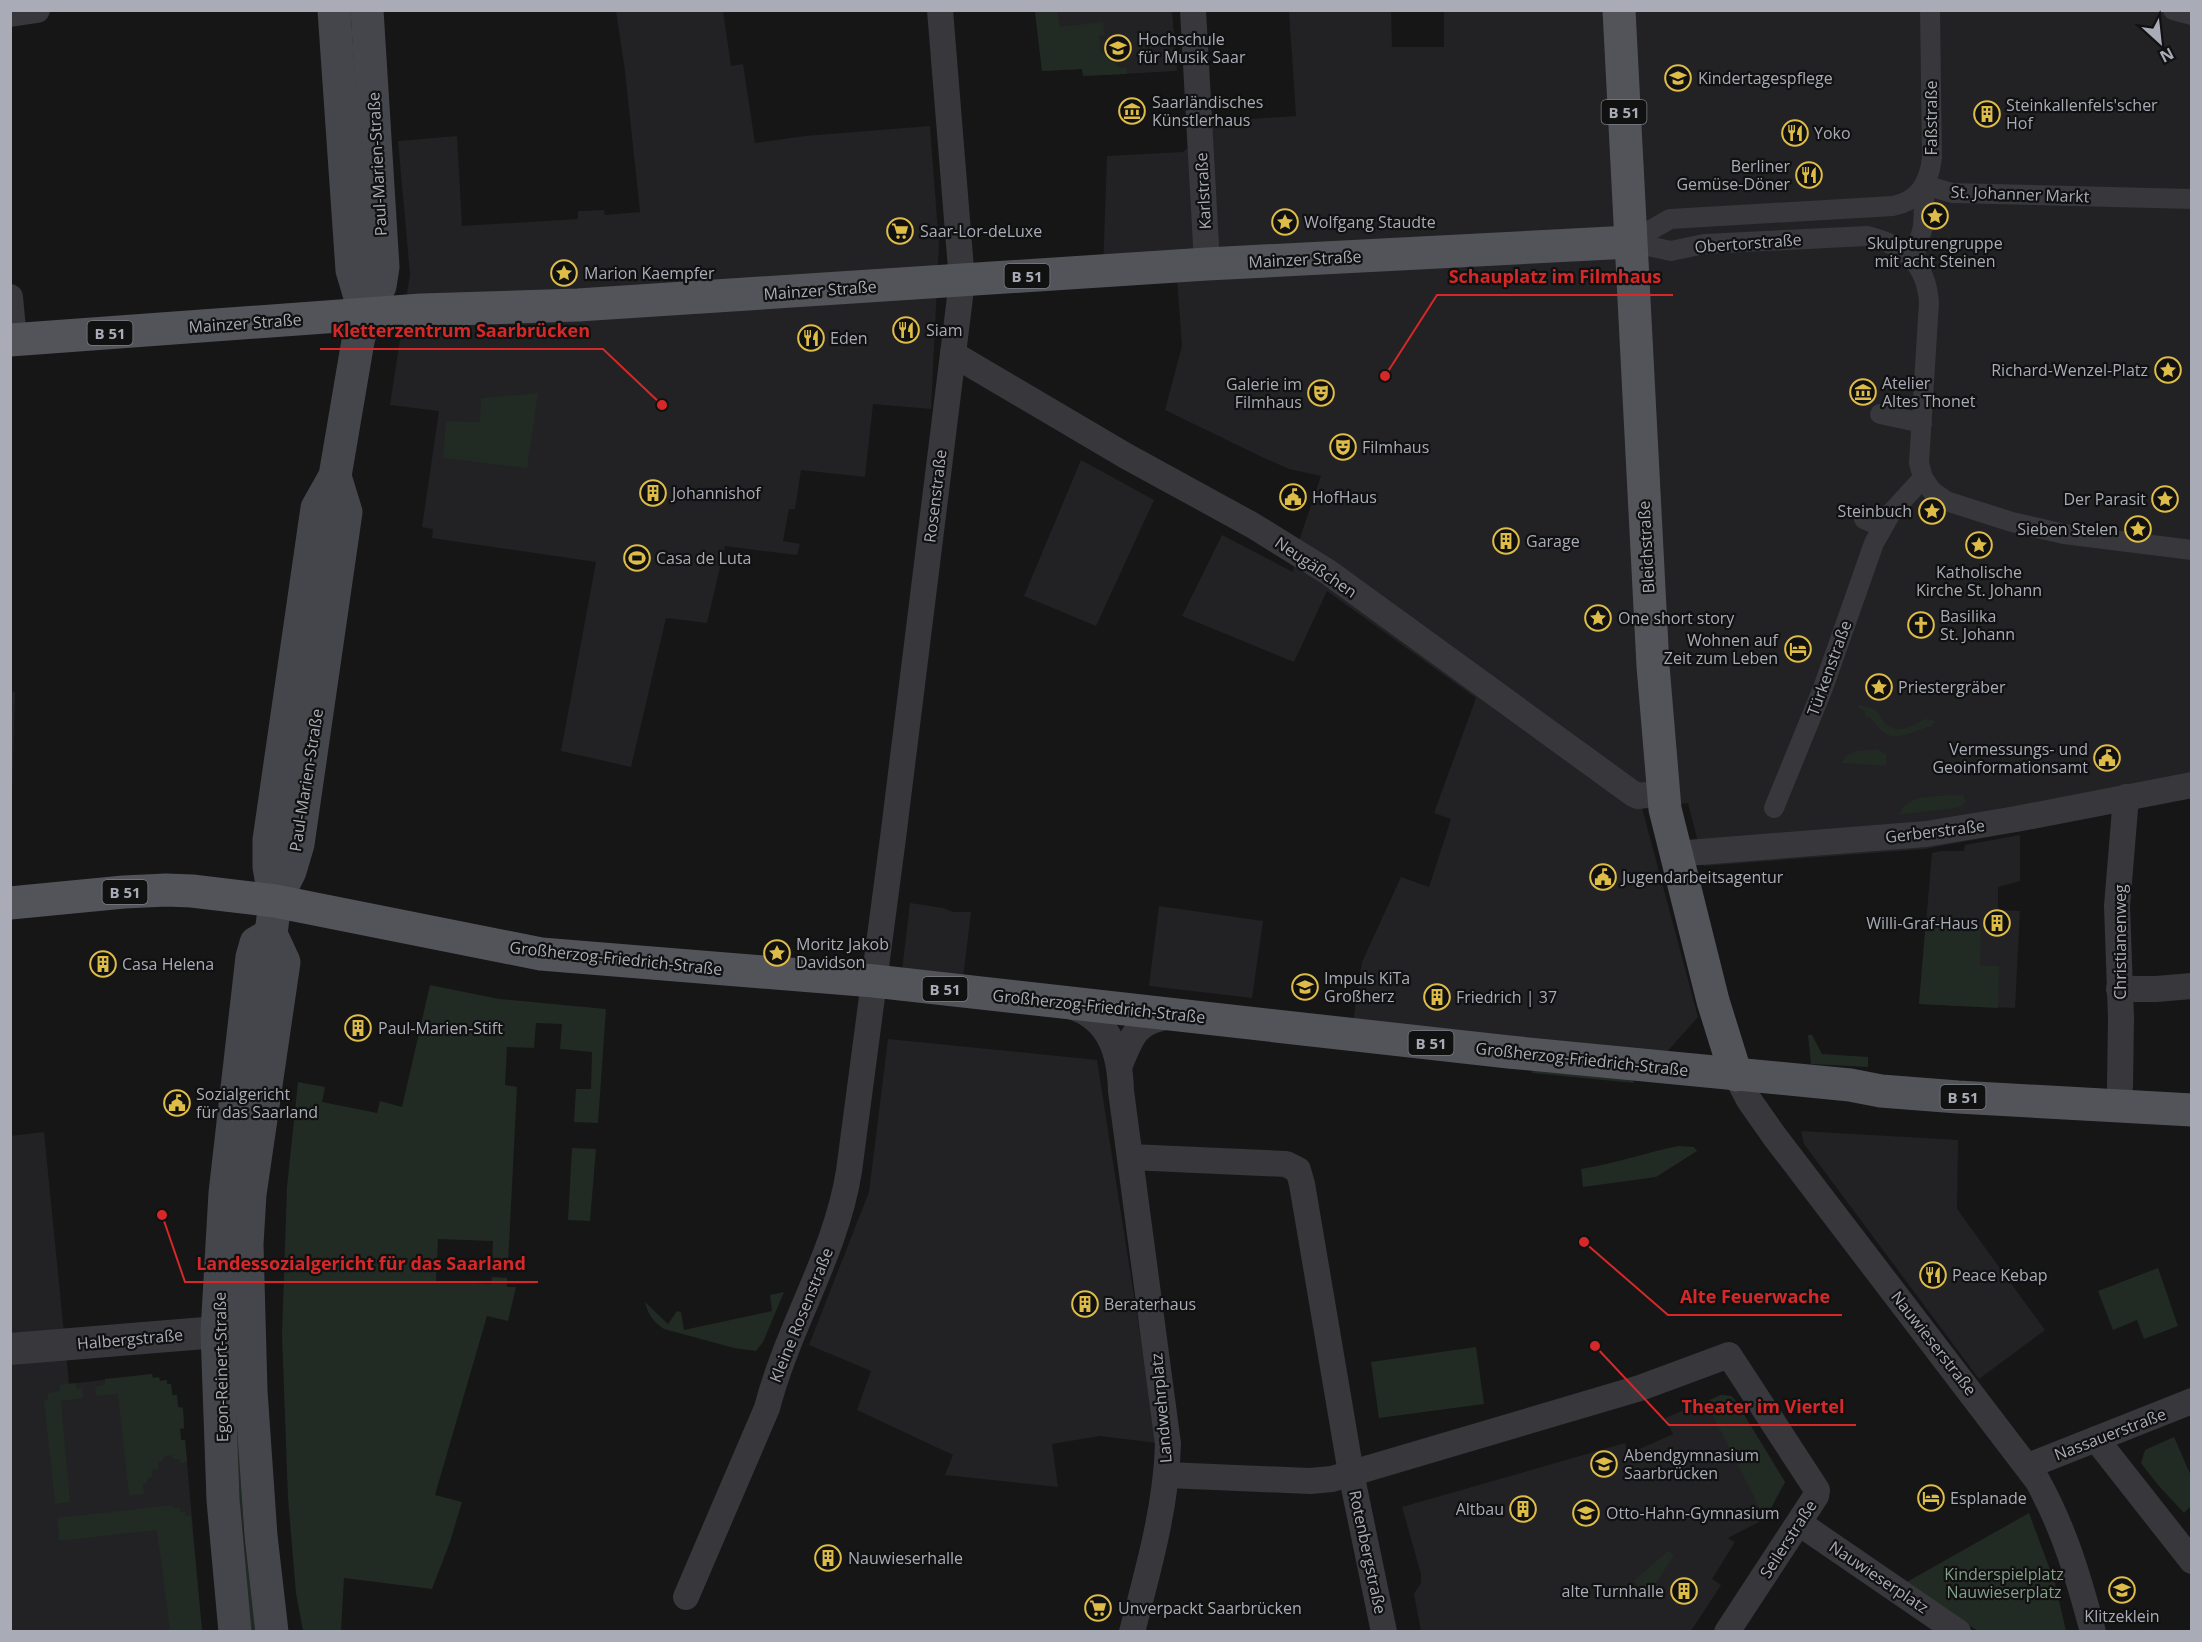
<svg xmlns="http://www.w3.org/2000/svg" width="2202" height="1642" viewBox="0 0 2202 1642" font-family="'Open Sans',sans-serif">
<rect width="100%" height="100%" fill="#161617"/>
<!-- built -->
<g fill="#222224">
<path d="M1444,10L2191,11V796L2106,815L1925,849L1704,866L1688,803L1642,808L1698,1017L1666,1053L1353,1022L1362,962L1401,877L1429,887L1451,819L1434,813L1476,698L1327,591L1294,662L1182,616L1222,535L1293,572L1301,535L1321,476L1289,469L1262,457L1165,410L1182,346L1176,265L1103,271L1107,156L1183,152L1220,121L1296,116L1289,11H1391L1392,47H1444Z"/>
<path d="M616,11H723L731,66L743,64L755,143L805,136L930,126L939,245L931,409L873,404L865,477L801,470L795,509H789L783,541L800,544L797,555L725,546L707,623L666,618L631,767L561,751L596,562L432,538L433,529L422,527L439,411L390,405L410,274L398,141L457,136L462,226L578,219V211H584L604,210L605,215L640,212L625,71Z"/>
<path d="M1035,11H1172L1177,71L1083,76L1082,69L1042,71Z"/>
<path d="M1081,460L1154,500L1096,626L1024,596Z"/>
<path d="M10,692H15L11,836H10Z"/>
<path d="M2020,835V881L1998,887V910L2020,911L2015,1008L1919,1004L1932,853L1941,851H1964L1965,845Z"/>
<path d="M910,903L943,908L954,912H971L963,978L902,971Z"/>
<path d="M1159,906L1263,921L1252,998L1149,986Z"/>
<path d="M888,1039L1097,1060L1157,1443L1100,1436L1052,1444L1058,1487L945,1475L953,1455L857,1410L871,1371L809,1345L869,1192Z"/>
<path d="M1801,1131L1958,1140L1957,1209L2045,1330L1979,1379L1804,1144Z"/>
<path d="M44,1132L69,1384L152,1374L153,1378L159,1377L160,1381L167,1380V1384H171L172,1395H177L178,1407L183,1408L184,1428L180,1429L181,1440H185L202,1631H11L10,1136Z"/>
<path d="M1721,1395L1731,1396L1735,1400L1785,1482L1765,1519L1728,1538L1735,1542L1712,1579L1721,1585L1691,1631H1421L1414,1594L1421,1583V1574L1402,1507L1625,1443L1628,1454L1673,1434L1665,1418Z"/>
</g>
<!-- green -->
<g fill="#222a24">
<path d="M1035,11H1057L1060,27L1103,22L1105,35L1099,36L1101,52L1120,68L1126,67L1127,74L1083,76L1082,69L1042,71Z"/>
<path d="M538,393L527,468L443,458L446,421L480,422L481,398Z"/>
<path d="M1858,705L1875,709C1880,713 1882,721 1887,725C1900,734 1914,726 1925,719L1935,721L1931,727C1916,728 1898,744 1883,732C1876,726 1874,719 1865,715V711L1859,708Z"/>
<path d="M1877,749L1886,754V766L1842,763C1848,748 1864,752 1877,749Z"/>
<path d="M1964,795L1965,802L1961,807L1899,815C1907,791 1943,797 1964,795Z"/>
<path d="M1926,920H1975V927L1981,928L1980,966H1999L1998,1008L1919,1004Z"/>
<path d="M430,985L499,999L606,1009L598,1123L574,1122L576,1089H591L592,1052L560,1049L562,1024L536,1023L534,1048L507,1047L505,1085L517,1087L508,1265H492L493,1241L438,1239L436,1281L491,1284L492,1277L507,1278V1287H516L508,1321L487,1316L435,1495L462,1502L450,1542L432,1589L344,1578L341,1631H303L296,1593L288,1498L282,1335L287,1187L298,1082L325,1087L322,1102L377,1113L380,1101L402,1107Z"/>
<path d="M1808,1035H1812L1822,1054L1868,1057V1067L1811,1064Z"/>
<path d="M1533,1066L1631,1077L1634,1083L1532,1073Z"/>
<path d="M1678,1146L1694,1147L1697,1151L1656,1177L1583,1187L1581,1169C1614,1164 1645,1153 1678,1146Z"/>
<path d="M572,1148L596,1149L590,1221L568,1220Z"/>
<path d="M2158,1268L2178,1326L2144,1339L2137,1320L2113,1330L2098,1291Z"/>
<path d="M784,1292L763,1342L756,1351L734,1348L664,1329C652,1321 648,1314 645,1302L668,1324L677,1311L681,1312L684,1330L772,1311L770,1295Z"/>
<path d="M1476,1347L1484,1404L1379,1418L1371,1362Z"/>
<path d="M152,1374L153,1378L159,1377L160,1381L167,1380V1384H171L172,1395H177L178,1407L183,1408L184,1428L180,1429L181,1440H185L187,1462L180,1463L179,1459H173L172,1455L163,1457V1461L158,1462L159,1469L152,1470V1477L147,1478V1483L143,1484L144,1494L129,1496L118,1394L96,1396L95,1387L105,1385V1379Z"/>
<path d="M75,1383L77,1389L82,1388L83,1398L61,1401L70,1502L55,1504L44,1400L48,1399V1393L60,1391V1385Z"/>
<path d="M1721,1395L1731,1396L1735,1400L1785,1482L1765,1519L1706,1402Z"/>
<path d="M236,1400L244,1536L256,1631H248L236,1537Z"/>
<path d="M2174,1437L2191,1476V1506L2184,1513L2158,1485L2141,1463L2145,1450Z"/>
<path d="M173,1505L174,1508H180V1512H185L186,1516L191,1515L202,1631H170L157,1530L59,1541L57,1518Z"/>
<path d="M2029,1513L2055,1583L2066,1631H1978L1905,1583Z"/>
<path d="M1668,1551L1674,1555L1647,1597L1634,1581Z"/>
</g>
<g fill="none" stroke-linecap="round" stroke-linejoin="round">
<!-- pedestrian -->
<g stroke="#37373c" stroke-width="20">
<path d="M2173,10L2192,15"/>
<path d="M1630,242L1671,251L1704,244L1867,236C1904,245 1926,263 1929,302L1919,463L1923,478L1932,491L1946,501L2012,522L2064,534L2192,550"/>
<path d="M1630,242L1670,219L1893,206C1919,201 1929,183 1932,158L1930,10"/>
<path d="M1913,261L1923,227L1925,185L1952,193L2192,199"/>
<path d="M1880,414L1922,423"/>
<path d="M1864,519L1882,527"/>
<path d="M1774,808L1823,688L1874,543L1891,513L1923,478"/>
</g>
<!-- minor -->
<g stroke="#37373c" stroke-width="26">
<path d="M1193,10L1207,264"/>
<path d="M10,14L37,10"/>
<path d="M10,297L14,340"/>
<path d="M953,354L1126,456L1252,525L1328,572L1632,793L1638,796L1664,793"/>
<path d="M1675,854L1926,834L2016,819L2192,785"/>
<path d="M2119,989H2156L2192,986"/>
<path d="M1070,1006C1110,1018 1120,1053 1121,1091L1168,1444C1166,1509 1148,1570 1132,1632"/>
<path d="M1120,1065C1132,1034 1137,1021 1172,1016"/>
<path d="M1736,1075L1749,1100L1775,1137L2037,1480C2064,1528 2079,1579 2093,1632"/>
<path d="M2120,1086L2121,1018L2117,906L2126,797"/>
<path d="M1130,1157L1286,1164L1298,1170L1302,1184L1351,1473L1384,1632"/>
<path d="M2096,1439L2192,1561"/>
<path d="M2028,1466L2192,1401"/>
<path d="M1167,1475L1310,1481L1332,1479L1640,1388L1729,1355L1817,1490L1816,1496L1727,1632"/>
<path d="M1799,1523L1958,1632"/>
<path d="M686,1597L767,1408C788,1326 836,1254 849,1171L893,838L962,281L940,10"/>
</g>
<!-- tertiary -->
<path stroke="#37373c" stroke-width="32" d="M10,1349L217,1332"/>
<!-- secondary -->
<g stroke="#45464c" stroke-width="33">
<path d="M334,10L352,270L365,314"/>
<path d="M275,901L290,871L298,844L346,512L335,476"/>
<path d="M235,1632L223,1500L217,1332L225,1193L252,957L256,943L271,934"/>
<path d="M272,1632L261,1536L251,1391L247,1244L250,1194L284,962L271,934L275,901L269,867V840L317,508L335,476L358,341L365,314L380,286L383,267L367,10"/>
</g>
<!-- primary -->
<g stroke="#53545a" stroke-width="33">
<path d="M1619,10L1653,666L1665,809L1713,1001L1736,1075"/>
<path d="M10,340L421,310L578,305L1207,264L1630,242"/>
<path d="M10,903L124,892L166,890L192,891L275,901L541,954L874,981L1509,1052L1850,1085L1881,1091L1958,1097L2192,1110"/>
</g>
</g>
<!-- icons -->
<defs>
<g id="university-ring" transform="scale(1.35)"><circle r="9.5" fill="#111112" stroke="#ddbc48" stroke-width="1.5"/><path d="M0-5L7-2L0 1L-7-2ZM-4 1L0 2.5L4 1V4Q0 6-4 4Z" fill="#ddbc48"/></g>
<g id="school-ring" transform="scale(1.35)"><circle r="9.5" fill="#111112" stroke="#ddbc48" stroke-width="1.5"/><path d="M0-5L7-2L0 1L-7-2ZM-4 1L0 2.5L4 1V4Q0 6-4 4Z" fill="#ddbc48"/></g>
<g id="museum-ring" transform="scale(1.35)"><circle r="9.5" fill="#111112" stroke="#ddbc48" stroke-width="1.5"/><path d="M0-6L6-3V-2H-6V-3ZM-5-1h2V3h-2ZM-1-1h2V3h-2ZM3-1h2V3H3ZM-6 4H6V6H-6Z" fill="#ddbc48"/></g>
<g id="building-ring" transform="scale(1.35)"><circle r="9.5" fill="#111112" stroke="#ddbc48" stroke-width="1.5"/><path d="M-4-6H4V6H1V3H-1V6H-4ZM-2.5-4.3h1.7v1.8h-1.7ZM.8-4.3h1.7v1.8H.8ZM-2.5-1h1.7V.8h-1.7ZM.8-1h1.7V.8H.8Z" fill="#ddbc48"/></g>
<g id="restaurant-ring" transform="scale(1.35)"><circle r="9.5" fill="#111112" stroke="#ddbc48" stroke-width="1.5"/><path d="M-5-6h1v4h1v-4h1v4h1v-4h1v5L-1.5 .5V6h-2V.5L-5-1ZM5-6V6H3V1.5H1.5Q1.5-4 5-6Z" fill="#ddbc48"/></g>
<g id="sight-ring" transform="scale(1.35)"><circle r="9.5" fill="#111112" stroke="#ddbc48" stroke-width="1.5"/><path d="M0-6L1.8-2.2L6-1.7L2.9 1.2L3.7 5.4L0 3.3L-3.7 5.4L-2.9 1.2L-6-1.7L-1.8-2.2Z" fill="#ddbc48"/></g>
<g id="supermarket-ring" transform="scale(1.35)"><circle r="9.5" fill="#111112" stroke="#ddbc48" stroke-width="1.5"/><path d="M-6-5.5h2.5l.6 2H6L4.5 2H-2.5L-4.4-4H-6ZM-1.5 3.2a1.3 1.3 0 1 0 .1 0ZM3 3.2a1.3 1.3 0 1 0 .1 0Z" fill="#ddbc48"/></g>
<g id="theatre-ring" transform="scale(1.35)"><circle r="9.5" fill="#111112" stroke="#ddbc48" stroke-width="1.5"/><path d="M-5-5.5Q0-4 5-5.5V0Q5 5 0 6Q-5 5-5 0ZM-3.3-2.5H-1v1.5H-3.3ZM1-2.5H3.3v1.5H1ZM-2.8 1Q0 5.5 2.8 1Z" fill="#ddbc48"/></g>
<g id="civic-ring" transform="scale(1.35)"><circle r="9.5" fill="#111112" stroke="#ddbc48" stroke-width="1.5"/><path d="M-.6-6.5H3V-4.5H.6V-3L4-1V1h2V6H-6V1h2V-1L-.6-3ZM-1.2 2.5V6h2.4V2.5Z" fill="#ddbc48"/></g>
<g id="stadium-ring" transform="scale(1.35)"><circle r="9.5" fill="#111112" stroke="#ddbc48" stroke-width="1.5"/><path d="M0-5a6.5 5 0 1 0 0 10a6.5 5 0 1 0 0-10ZM-3.5-1.8h7v3.6h-7Z" fill="#ddbc48"/></g>
<g id="church-ring" transform="scale(1.35)"><circle r="9.5" fill="#111112" stroke="#ddbc48" stroke-width="1.5"/><path d="M-1.2-6h2.4v3.5h3.3v2.4h-3.3V6h-2.4V-.1h-3.3v-2.4h3.3Z" fill="#ddbc48"/></g>
<g id="hotel-ring" transform="scale(1.35)"><circle r="9.5" fill="#111112" stroke="#ddbc48" stroke-width="1.5"/><path d="M-6-4.5h1.5V1H6V5H4.5V3h-9V5H-6ZM-4 0a1.8 1.8 0 1 1 3.6 0ZM.5 0V-2.5h3Q6-2.5 6 0Z" fill="#ddbc48"/></g>
</defs>
<g fill-rule="evenodd">
<use href="#university-ring" x="1118" y="48"/>
<use href="#school-ring" x="1678" y="78"/>
<use href="#museum-ring" x="1132" y="111"/>
<use href="#building-ring" x="1987" y="114"/>
<use href="#restaurant-ring" x="1795" y="133"/>
<use href="#restaurant-ring" x="1809" y="175"/>
<use href="#sight-ring" x="1935" y="216"/>
<use href="#sight-ring" x="1285" y="222"/>
<use href="#supermarket-ring" x="900" y="231"/>
<use href="#sight-ring" x="564" y="273"/>
<use href="#restaurant-ring" x="906" y="330"/>
<use href="#restaurant-ring" x="811" y="338"/>
<use href="#sight-ring" x="2168" y="370"/>
<use href="#museum-ring" x="1863" y="392"/>
<use href="#theatre-ring" x="1321" y="393"/>
<use href="#theatre-ring" x="1343" y="447"/>
<use href="#building-ring" x="653" y="493"/>
<use href="#civic-ring" x="1293" y="497"/>
<use href="#sight-ring" x="2165" y="499"/>
<use href="#sight-ring" x="1932" y="511"/>
<use href="#sight-ring" x="2138" y="529"/>
<use href="#building-ring" x="1506" y="541"/>
<use href="#sight-ring" x="1979" y="545"/>
<use href="#stadium-ring" x="637" y="558"/>
<use href="#sight-ring" x="1598" y="618"/>
<use href="#church-ring" x="1921" y="625"/>
<use href="#hotel-ring" x="1798" y="649"/>
<use href="#sight-ring" x="1879" y="687"/>
<use href="#civic-ring" x="2107" y="758"/>
<use href="#civic-ring" x="1603" y="877"/>
<use href="#building-ring" x="1997" y="923"/>
<use href="#sight-ring" x="777" y="953"/>
<use href="#building-ring" x="103" y="964"/>
<use href="#school-ring" x="1305" y="987"/>
<use href="#building-ring" x="1437" y="997"/>
<use href="#building-ring" x="358" y="1028"/>
<use href="#civic-ring" x="177" y="1103"/>
<use href="#restaurant-ring" x="1933" y="1275"/>
<use href="#building-ring" x="1085" y="1304"/>
<use href="#school-ring" x="1604" y="1464"/>
<use href="#hotel-ring" x="1931" y="1498"/>
<use href="#building-ring" x="1523" y="1509"/>
<use href="#school-ring" x="1586" y="1513"/>
<use href="#building-ring" x="828" y="1558"/>
<use href="#school-ring" x="2122" y="1590"/>
<use href="#building-ring" x="1684" y="1591"/>
<use href="#supermarket-ring" x="1098" y="1608"/>
</g>
<g text-anchor="middle" dominant-baseline="central" stroke-width="4.5" stroke-linejoin="round" paint-order="stroke">
<!-- shield labels -->
<g fill="#111112" stroke="#7b7e85" stroke-width="1.5">
<rect x="1601.5" y="100" width="45" height="24" rx="4.5"/>
<rect x="1004.5" y="264" width="45" height="24" rx="4.5"/>
<rect x="87.5" y="321" width="45" height="24" rx="4.5"/>
<rect x="102.5" y="880" width="45" height="24" rx="4.5"/>
<rect x="922.5" y="977" width="45" height="24" rx="4.5"/>
<rect x="1408.5" y="1031" width="45" height="24" rx="4.5"/>
<rect x="1940.5" y="1085" width="45" height="24" rx="4.5"/>
</g>
<g font-size="15" font-weight="bold" fill="#a9acb6">
<text x="1624" y="112">B 51</text>
<text x="1027" y="276">B 51</text>
<text x="110" y="333">B 51</text>
<text x="125" y="892">B 51</text>
<text x="945" y="989">B 51</text>
<text x="1431" y="1043">B 51</text>
<text x="1963" y="1097">B 51</text>
</g>
<!-- poi labels -->
<g font-size="16" fill="#a9acb6" stroke="#111112" text-anchor="start">
<text x="1138" y="39">Hochschule<tspan x="1138" dy="18">für Musik Saar</tspan></text>
<text x="1698" y="78">Kindertagespflege</text>
<text x="1152" y="102">Saarländisches<tspan x="1152" dy="18">Künstlerhaus</tspan></text>
<text x="2006" y="105">Steinkallenfels'scher<tspan x="2006" dy="18">Hof</tspan></text>
<text x="1814" y="133">Yoko</text>
<text x="1790" y="166" text-anchor="end">Berliner<tspan x="1790" dy="18">Gemüse-Döner</tspan></text>
<text x="1304" y="222">Wolfgang Staudte</text>
<text x="920" y="231">Saar-Lor-deLuxe</text>
<text x="1935" y="243" text-anchor="middle">Skulpturengruppe<tspan x="1935" dy="18">mit acht Steinen</tspan></text>
<text x="584" y="273">Marion Kaempfer</text>
<text x="926" y="330">Siam</text>
<text x="830" y="338">Eden</text>
<text x="2148" y="370" text-anchor="end">Richard-Wenzel-Platz</text>
<text x="1882" y="383">Atelier<tspan x="1882" dy="18">Altes Thonet</tspan></text>
<text x="1302" y="384" text-anchor="end">Galerie im<tspan x="1302" dy="18">Filmhaus</tspan></text>
<text x="1362" y="447">Filmhaus</text>
<text x="672" y="493">Johannishof</text>
<text x="1312" y="497">HofHaus</text>
<text x="2146" y="499" text-anchor="end">Der Parasit</text>
<text x="1912" y="511" text-anchor="end">Steinbuch</text>
<text x="2118" y="529" text-anchor="end">Sieben Stelen</text>
<text x="1526" y="541">Garage</text>
<text x="656" y="558">Casa de Luta</text>
<text x="1979" y="572" text-anchor="middle">Katholische<tspan x="1979" dy="18">Kirche St. Johann</tspan></text>
<text x="1940" y="616">Basilika<tspan x="1940" dy="18">St. Johann</tspan></text>
<text x="1618" y="618">One short story</text>
<text x="1778" y="640" text-anchor="end">Wohnen auf<tspan x="1778" dy="18">Zeit zum Leben</tspan></text>
<text x="1898" y="687">Priestergräber</text>
<text x="2088" y="749" text-anchor="end">Vermessungs- und<tspan x="2088" dy="18">Geoinformationsamt</tspan></text>
<text x="1622" y="877">Jugendarbeitsagentur</text>
<text x="1978" y="923" text-anchor="end">Willi-Graf-Haus</text>
<text x="796" y="944">Moritz Jakob<tspan x="796" dy="18">Davidson</tspan></text>
<text x="122" y="964">Casa Helena</text>
<text x="1324" y="978">Impuls KiTa<tspan x="1324" dy="18">Großherz</tspan></text>
<text x="1456" y="997">Friedrich | 37</text>
<text x="378" y="1028">Paul-Marien-Stift</text>
<text x="196" y="1094">Sozialgericht<tspan x="196" dy="18">für das Saarland</tspan></text>
<text x="1952" y="1275">Peace Kebap</text>
<text x="1104" y="1304">Beraterhaus</text>
<text x="1624" y="1455">Abendgymnasium<tspan x="1624" dy="18">Saarbrücken</tspan></text>
<text x="1950" y="1498">Esplanade</text>
<text x="1504" y="1509" text-anchor="end">Altbau</text>
<text x="1606" y="1513">Otto-Hahn-Gymnasium</text>
<text x="848" y="1558">Nauwieserhalle</text>
<text x="1664" y="1591" text-anchor="end">alte Turnhalle</text>
<text x="1118" y="1608">Unverpackt Saarbrücken</text>
<text x="2122" y="1616" text-anchor="middle">Klitzeklein</text>
</g>
<!-- street labels -->
<g font-size="16" fill="#a9acb6" stroke="#111112">
<text transform="translate(1931 118) rotate(-90)">Faßstraße</text>
<text transform="translate(377 164) rotate(-93)">Paul-Marien-Straße</text>
<text transform="translate(1203 191) rotate(-93)">Karlstraße</text>
<text transform="translate(2020 194) rotate(2)">St. Johanner Markt</text>
<text transform="translate(1748 243) rotate(-4)">Obertorstraße</text>
<text transform="translate(1305 259) rotate(-3)">Mainzer Straße</text>
<text transform="translate(820 290) rotate(-4)">Mainzer Straße</text>
<text transform="translate(245 323) rotate(-4)">Mainzer Straße</text>
<text transform="translate(935 496) rotate(-83)">Rosenstraße</text>
<text transform="translate(1646 547) rotate(-93)">Bleichstraße</text>
<text transform="translate(1316 567) rotate(34)">Neugäßchen</text>
<text transform="translate(1829 668) rotate(-70)">Türkenstraße</text>
<text transform="translate(306 780) rotate(-81)">Paul-Marien-Straße</text>
<text transform="translate(1935 831) rotate(-7)">Gerberstraße</text>
<text transform="translate(2120 942) rotate(-90)">Christianenweg</text>
<text transform="translate(616 958) rotate(6)">Großherzog-Friedrich-Straße</text>
<text transform="translate(1099 1006) rotate(6)">Großherzog-Friedrich-Straße</text>
<text transform="translate(1582 1059) rotate(6)">Großherzog-Friedrich-Straße</text>
<text transform="translate(801 1315) rotate(-68)">Kleine Rosenstraße</text>
<text transform="translate(130 1339) rotate(-5)">Halbergstraße</text>
<text transform="translate(1934 1343) rotate(52)">Nauwieserstraße</text>
<text transform="translate(221 1367) rotate(-91)">Egon-Reinert-Straße</text>
<text transform="translate(1161 1408) rotate(-95)">Landwehrplatz</text>
<text transform="translate(2110 1434) rotate(-21)">Nassauerstraße</text>
<text transform="translate(1788 1539) rotate(-57)">Seilerstraße</text>
<text transform="translate(1368 1552) rotate(78)">Rotenbergstraße</text>
<text transform="translate(1879 1577) rotate(34)">Nauwieserplatz</text>
</g>
<!-- park labels -->
<g font-size="16" fill="#829f87" stroke="#111112">
<text x="2004" y="1574">Kinderspielplatz<tspan x="2004" dy="18">Nauwieserplatz</tspan></text>
</g>
</g>
<!-- callouts -->
<path fill="none" stroke="#d62828" stroke-width="2" d="M1385 376L1437 295H1673M662 405L603 349H320M162 1215L185 1282H538M1584 1242L1668 1315H1842M1595 1346L1669 1425H1856"/>
<g fill="#d62828" stroke="#111112" stroke-width="2">
<circle cx="1385" cy="376" r="6"/>
<circle cx="662" cy="405" r="6"/>
<circle cx="162" cy="1215" r="6"/>
<circle cx="1584" cy="1242" r="6"/>
<circle cx="1595" cy="1346" r="6"/>
</g>
<g font-size="18" text-anchor="middle" font-weight="bold" fill="#d62828" stroke="#111112" stroke-width="4.5" stroke-linejoin="round" paint-order="stroke">
<text x="1555" y="283">Schauplatz im Filmhaus</text>
<text x="461" y="337">Kletterzentrum Saarbrücken</text>
<text x="361" y="1270">Landessozialgericht für das Saarland</text>
<text x="1755" y="1303">Alte Feuerwache</text>
<text x="1763" y="1413">Theater im Viertel</text>
</g>
<!-- border -->
<rect width="2202" height="1642" fill="none" stroke="#a9acb6" stroke-width="24"/>
<!-- north arrow -->
<g transform="translate(2160 42) rotate(153)" stroke="#111112" stroke-width="4.5" paint-order="stroke">
<path d="M0-4.5L10 22L0 15L-10 22Z" fill="#a9acb6"/>
<text y="-9" font-size="16" font-weight="bold" text-anchor="middle" fill="#a9acb6">N</text>
</g>
</svg>
